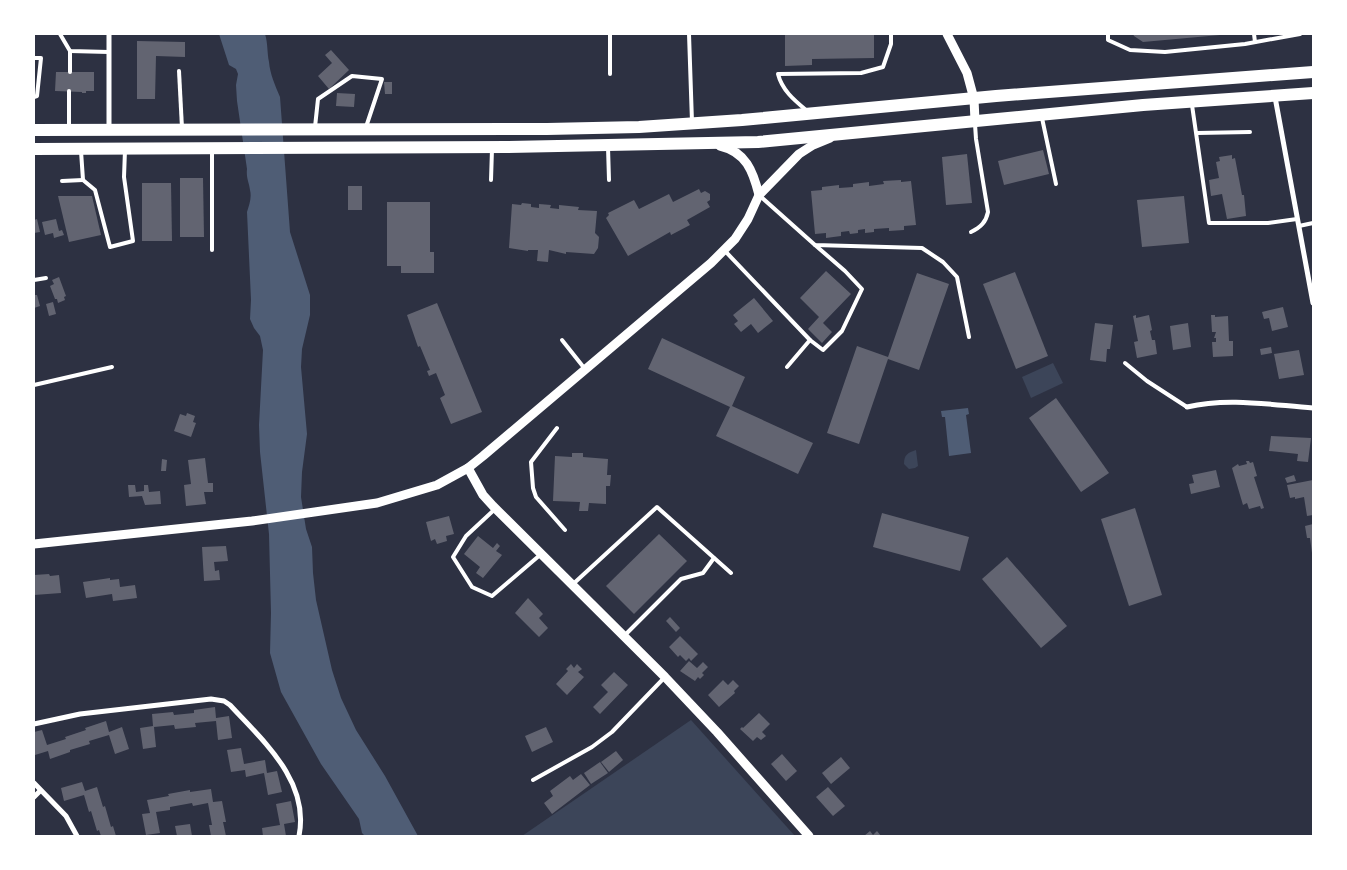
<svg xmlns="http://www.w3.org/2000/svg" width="1347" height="870" viewBox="0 0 1347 870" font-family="Raleway,sans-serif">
<rect width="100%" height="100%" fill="#2d3142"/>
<!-- green -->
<g fill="#3c4559">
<path d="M1053,363L1063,383L1031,398L1022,377Z"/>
<path d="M916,450L918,466L915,468L909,469L904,464C904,454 908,453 916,450Z"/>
<path d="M691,720L795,836H522Z"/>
</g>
<!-- water -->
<g fill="#4f5d75">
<path d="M219,34H265C268,43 267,53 269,62C270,74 275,85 280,97L290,232L310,295V315L302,349L301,367L307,434L302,472L301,497L306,529L312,547L313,573L316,600L332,670L341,698L356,730L385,776L418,836H365L362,833L359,819L321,764L281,692L270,653L271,613L269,534L260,452L259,425L263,350L260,336L254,328L250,319L251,300L247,212C249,205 252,198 250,190C249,182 246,178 247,169L237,101L236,85L238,74L236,69L229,65Z"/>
<path d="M968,408L969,414L966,415L971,453L949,456L945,417H942L941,411Z"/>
</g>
<!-- building -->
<g fill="#626471">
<path d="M785,34H874V58L812,59V65L785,66Z"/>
<path d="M1133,34H1220V35L1143,42L1134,36Z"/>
<path d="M137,41L185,42V57L156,56L155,99H137Z"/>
<path d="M331,50L349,70L329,89L318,76L332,63L325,55Z"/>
<path d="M56,72H94V91H86V93H82V92L55,91Z"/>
<path d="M384,82H392V94H385Z"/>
<path d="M337,93L355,94L354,107L336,106Z"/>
<path d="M1043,150L1049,174L1004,185L998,161Z"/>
<path d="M967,154L972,203L946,205L942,157Z"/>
<path d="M1232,155V159L1235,158L1242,195H1244L1246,216L1227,219L1222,194L1211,196L1209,180L1219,178L1216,162L1220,161L1219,157Z"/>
<path d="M180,178H203L204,237H180Z"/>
<path d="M901,180V182L911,181L916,225L904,226V230L889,231V228L874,229V232L865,233V229L858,230V233L850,234L849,231L841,232V236L826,238V233L815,234L811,191L822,190V187L839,185V188L853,187V184L869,182V186L884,184L883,181Z"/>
<path d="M142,183H171L172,241H142Z"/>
<rect x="348" y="186" width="14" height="24"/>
<path d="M699,189L701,193L705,191L710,194V200L707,202L710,207L687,220L690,225L671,235L670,232L628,256L606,218L609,215L608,213L634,200L639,209L669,194L673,202Z"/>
<path d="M58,196H92L101,235L69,242Z"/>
<path d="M1184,196L1189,243L1142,247L1137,200Z"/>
<path d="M387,202H430V252H434V273H401V266H387Z"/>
<path d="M522,203L531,204V207L539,208V204L551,205L550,208L559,209V205L579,207L578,210L597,211L595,233L599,237L598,248L594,254L566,252V254L549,250L548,262L537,261L538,250H528V251L509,248L512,204L521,205Z"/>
<path d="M37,219L40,232L34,233V220Z"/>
<path d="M56,219L59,231L62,230L64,235L54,238L53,233L45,235L42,222Z"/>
<path d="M826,271L851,294L823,323L832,332L822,343L808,329L819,317L800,298Z"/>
<path d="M1015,272L1048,356L1016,369L983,284Z"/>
<path d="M917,273L949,284L919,370L888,359L859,444L827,433L857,346L888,357Z"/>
<path d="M59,277L66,296L64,297L65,300L58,303L57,299H55L50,286L54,284L52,280Z"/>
<path d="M34,295H37L40,306L34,308Z"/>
<path d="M754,298L773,321L758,333L751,324L741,332L734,324L738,321L733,315Z"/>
<path d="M53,302L56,314L49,316L46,304Z"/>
<path d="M437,303L482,412L451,424L440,398L445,395L436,373L429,376L427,371L430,370L420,346L418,347L407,315Z"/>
<path d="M1283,307L1288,327L1272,331L1269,318L1264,319L1262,312Z"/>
<path d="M1136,315V318L1149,315L1152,330L1150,331L1152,340H1155L1157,354L1137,358L1134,342L1138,341L1133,316Z"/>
<path d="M1211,315H1215V317L1228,316L1229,341H1233V356L1213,357L1212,342H1216V338H1214L1216,332H1212Z"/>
<path d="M1095,323L1113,325L1110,349H1107L1106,362L1090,360Z"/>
<path d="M1188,323L1191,347L1173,350L1170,326Z"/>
<path d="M662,338L745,377L732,406L813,443L798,474L716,436L730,407L648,369Z"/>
<path d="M1271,347L1272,353L1261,355L1260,349Z"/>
<path d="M1299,350L1304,375L1279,379L1274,354Z"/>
<path d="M1056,398L1109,473L1081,492L1029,418Z"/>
<path d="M187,413L195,416L193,422L196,423L191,437L174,431L180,414L186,416Z"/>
<path d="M1271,436L1311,438L1308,462L1297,461L1298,454L1269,451Z"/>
<path d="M572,453H583V457L608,459L607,475H611L610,486H606V504L589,503L588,511H579L580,502L553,501L555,456L572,457Z"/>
<path d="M205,458L208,483H213V492H204L206,504L186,506L184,485L191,484L188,460Z"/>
<path d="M162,459L167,460L166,471H161Z"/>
<path d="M1246,461H1249L1250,463L1253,462L1257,476L1254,477L1264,508L1261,509L1260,506L1249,509L1247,503L1243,505L1232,468L1238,464L1239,466L1247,464Z"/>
<path d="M1216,470L1220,487L1191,494L1189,484L1194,483L1192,475Z"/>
<path d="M1294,475L1296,481L1287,483L1285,478Z"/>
<path d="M1313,480V515L1307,516L1304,497L1295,499V497L1290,498L1287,485Z"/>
<path d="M128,485H135L136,492L144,491V485H148L149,492L160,491L161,504L145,505L142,496L129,497Z"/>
<path d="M1135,508L1162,595L1129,606L1101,519Z"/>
<path d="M882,513L969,537L960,571L873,547Z"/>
<path d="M449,516L454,534L446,536L447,541L437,544L435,539L431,541L426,522Z"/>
<path d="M1313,524V553H1312L1310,538H1307L1305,526Z"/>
<path d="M659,534L687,561L634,614L606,586Z"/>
<path d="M478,536L493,548L497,543L500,546L496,551L502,555L483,578L476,573L480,567L464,554Z"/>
<path d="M226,546L228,561L214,562L215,571L219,570L220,580L204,581L202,547Z"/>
<path d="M1007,557L1067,626L1041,648L982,579Z"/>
<path d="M49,574L50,576L59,575L61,593L34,595V575Z"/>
<path d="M110,578V580L119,579L120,587L135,585L137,598L113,601L112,594L86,598L83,582Z"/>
<path d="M528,598L543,614L539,618L548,628L539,637L515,613Z"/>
<path d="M670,617L680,628L676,632L666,621Z"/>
<path d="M680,636L698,654L691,661L689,658L686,661L680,655L678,657L669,647Z"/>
<path d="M689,661L697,668L703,662L708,667L702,673L704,675L700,679L698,677L695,681L680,671Z"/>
<path d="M571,664L574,668L577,664L582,669L578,672L584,677L567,695L556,684L568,671L566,669Z"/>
<path d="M614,672L628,685L600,714L593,707L608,692L601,685Z"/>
<path d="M723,680L728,685L733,680L739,686L734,691L735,693L719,707L708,695Z"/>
<path d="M215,707L216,718L229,716L232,738L218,740L216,721L195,723L196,727L175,729L174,725L154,727L156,747L143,749L140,728L153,726L152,714L173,712L174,715L194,713V710Z"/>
<path d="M759,713L770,724L762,732L766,736L761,740L757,737L753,741L740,729L742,727L743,728Z"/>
<path d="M106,721L109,732L122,727L129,749L115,754L109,735L89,741L90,744L70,750V752L50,759L48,751L35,755L34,732L42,730L47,745L66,739L65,737L86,730L85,728Z"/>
<path d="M546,727L553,742L532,752L525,736Z"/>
<path d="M241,748L244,764L265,760L267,773L277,771L282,792L268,795L264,773L246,777L245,770L231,772L227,750Z"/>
<path d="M616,751L623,760L609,772L601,762Z"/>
<path d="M782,754L797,771L786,781L771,764Z"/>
<path d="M841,757L850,768L831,784L822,773Z"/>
<path d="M600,762L608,773L591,784L584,773Z"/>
<path d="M581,774L590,785L552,814L544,803L553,796L550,791L570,776L573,780Z"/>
<path d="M82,782L85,791L97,787L103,807L105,806L111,827L113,826L116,836H101L99,830L97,831L91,811L89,812L84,795L64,801L61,788Z"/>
<path d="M828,787L845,806L833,816L816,797Z"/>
<path d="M211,789L213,802L222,801L226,822H223L226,836H211L209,825H212L208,803L193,806L192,803L170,807V810L156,812L160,833L146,835L142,814L150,813L147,800L169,796L168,794L190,790V792Z"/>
<path d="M291,801L295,822L284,824L286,836H263L262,828L280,825L276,804Z"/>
<path d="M190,824L192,836H177L175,826Z"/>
<path d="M870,831L873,835L877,831L881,836H864Z"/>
</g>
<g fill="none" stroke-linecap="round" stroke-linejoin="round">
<!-- service -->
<g stroke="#fff" stroke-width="4">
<path d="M60,34L70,51L109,52"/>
<path d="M610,34V74"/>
<path d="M689,34L692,122"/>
<path d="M1108,34V40L1130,50L1165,52L1245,44L1300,34"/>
<path d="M1254,34L1255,42"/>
<path d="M34,58H41L37,96L34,97"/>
<path d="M179,71L182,128"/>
<path d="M70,72V51"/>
<path d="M1192,105L1209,223H1268L1297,219"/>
<path d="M806,110C794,100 782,90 778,74L861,73L883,67L891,44V34"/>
<path d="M1042,118L1056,184"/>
<path d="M69,127V91"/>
<path d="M315,127L318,99L352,76L382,79L366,127"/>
<path d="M1197,133L1250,132"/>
<path d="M608,147L609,180"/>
<path d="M81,151L83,180L95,190L110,247L133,241L124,177L125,150"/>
<path d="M212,151V250"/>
<path d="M491,180L492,149"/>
<path d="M62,181L83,180"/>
<path d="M760,196L815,245L922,248L943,262L957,277L969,337"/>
<path d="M1299,226L1313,223"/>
<path d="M971,232C981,227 986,222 988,212L976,139L975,124"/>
<path d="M725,251L810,340L787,367"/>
<path d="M34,280L46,278"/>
<path d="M562,340L585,369"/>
<path d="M810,340L823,350L842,331L862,289L845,271L815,245"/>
<path d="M1125,363L1147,381L1187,407"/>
<path d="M34,385L112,367"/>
<path d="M557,428L531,462L533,488L536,497L565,530"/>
<path d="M495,509L466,536L453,557L472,587L492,596L540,555"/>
<path d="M572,585L657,507L731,573"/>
<path d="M625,635L681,579L703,573L714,558"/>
<path d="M533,780L592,747L612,732L664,678"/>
</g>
<!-- minor -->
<g stroke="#fff" stroke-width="5">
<path d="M109,34V129"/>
<path d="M1275,97L1313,303"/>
<path d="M1187,407C1228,397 1271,405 1313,408"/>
<path d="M34,724L80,714L211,699L224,701L230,705C263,741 310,781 299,836"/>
<path d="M34,783L66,816L77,836"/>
<path d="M34,797L40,791"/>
</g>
<!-- tertiary -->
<g stroke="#fff" stroke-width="9">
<path d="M947,34L967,73L974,99L975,121"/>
<path d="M720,146C746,152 753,171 759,195"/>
<path d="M468,468L483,495L493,506L665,677L717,732L809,836"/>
<path d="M34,544L252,521L377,503L437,485L468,468L483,456L711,263L735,239L748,219L759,195L799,154L813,145L830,138"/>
</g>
<!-- trunk -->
<g stroke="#fff" stroke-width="12">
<path d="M34,130L547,129L639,127L742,120L996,96L1313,72"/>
<path d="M34,149L507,147L758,142L1143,105L1313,93"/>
</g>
</g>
<!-- border -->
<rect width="1347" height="870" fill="none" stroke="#ffffff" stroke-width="70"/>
</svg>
